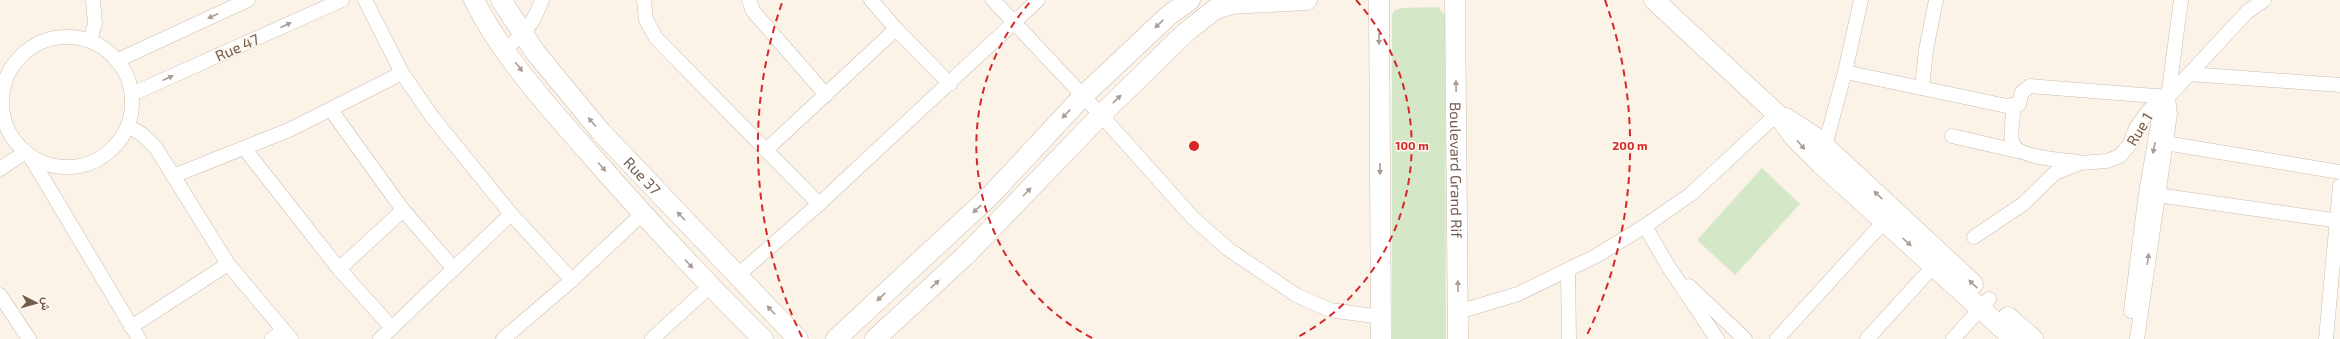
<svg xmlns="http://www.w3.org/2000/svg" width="2340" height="339" viewBox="0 0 2340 339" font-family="'Exo 2',Vazirmatn,sans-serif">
<rect width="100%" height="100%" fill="#fbf3e8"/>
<!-- green -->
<g fill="#d4e8c7">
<path d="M1438,7L1445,16L1446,339H1392V15L1395,10L1402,8Z"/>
<path d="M1762,168L1800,204L1735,275L1697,240Z"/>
</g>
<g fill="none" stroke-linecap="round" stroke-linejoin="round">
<!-- street casing -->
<g stroke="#ccbcae" stroke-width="15">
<g id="street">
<path d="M365,0L402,73L433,118L511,214L572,280"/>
<path d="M644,0L646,20L656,38L819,204"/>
<path d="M749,0L753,11L826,95"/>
<path d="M871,0L896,29L950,84"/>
<path d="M993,0L1101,115L1193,218L1228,249L1296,295L1330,310L1381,317"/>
<circle cx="67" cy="102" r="65"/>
<path d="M90,40L95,24L93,0"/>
<path d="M505,49C525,34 533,24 542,0"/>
<path d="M118,60L248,0"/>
<path d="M1845,72L2007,106L2019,104L2022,92L2030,86L2168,97"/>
<path d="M2189,74L2340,85"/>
<path d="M1922,88L1926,50L1936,0"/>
<path d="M132,94L342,0"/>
<path d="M2014,107C2013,118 2010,131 2012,141C2014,158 2064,160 2078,162"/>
<path d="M331,110L403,210L454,269"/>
<path d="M128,126L143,135L156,148L228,264L291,339"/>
<path d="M1952,136L2017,151"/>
<path d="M2165,143L2340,172"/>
<path d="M244,148L339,269L392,328"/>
<path d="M766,150L896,29"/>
<path d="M1823,153L1845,72L1861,0"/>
<path d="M31,158L139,339"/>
<path d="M0,169L24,153"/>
<path d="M173,176L289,130L402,73"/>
<path d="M2157,195L2340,221"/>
<path d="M1645,226L1668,266L1717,339"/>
<path d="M1974,237L2023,204L2055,173L2080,163L2107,161L2120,156L2130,144L2136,128L2149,110L2168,97L2247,12L2264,0"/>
<path d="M339,269L403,210"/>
<path d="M1568,270L1569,339"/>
<path d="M738,275L819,204L1038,0"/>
<path d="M1689,286L1745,339"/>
<path d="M0,295L29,339"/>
<path d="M2131,311L2146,193L2160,112L2166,99"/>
<path d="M1458,312L1518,294L1596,256L1645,226L1691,194L1777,114"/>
<path d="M131,327L228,264"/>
<path d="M272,339L283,330"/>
<path d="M380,339L511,214"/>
<path d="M503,339L572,280L642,214"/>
<path d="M652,339L710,286"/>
<path d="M1777,339L1890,215"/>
<path d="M1867,339L1940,259"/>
<path d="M1953,339L1989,299"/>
<path d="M2137,339L2170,114L2168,97L2181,0"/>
<path d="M2326,339L2340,186"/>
</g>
</g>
<!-- secondary casing -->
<g stroke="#cfbcac" stroke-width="21">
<g id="secondary">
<path d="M474,0C502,56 548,106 589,153C645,217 702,279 763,339"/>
<path id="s1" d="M501,0L535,52L601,132L798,339"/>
<path d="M1379,0L1381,339"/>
<path id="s2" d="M1455,0L1458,339"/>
<path d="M1654,0L1777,114L1795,138L1821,164L2014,339"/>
<path d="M1786,118L1815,137L1973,284"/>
<path d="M2008,317L2033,339"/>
<path d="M836,339L991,195L1082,97L1168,16L1190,0"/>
<path d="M875,339L965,256L1101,115L1185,33L1214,10L1231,4L1307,0"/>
</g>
</g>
<!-- street -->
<use href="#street" stroke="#fff" stroke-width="14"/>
<!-- secondary -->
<use href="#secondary" stroke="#fff" stroke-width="20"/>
</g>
<!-- one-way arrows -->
<defs><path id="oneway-solid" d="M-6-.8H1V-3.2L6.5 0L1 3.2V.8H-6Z"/></defs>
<g fill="#ab9d94">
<use href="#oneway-solid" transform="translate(213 16) rotate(155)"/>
<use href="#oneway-solid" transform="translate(1159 24) rotate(137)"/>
<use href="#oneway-solid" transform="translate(286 25) rotate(-24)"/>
<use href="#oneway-solid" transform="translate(1379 39) rotate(90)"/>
<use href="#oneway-solid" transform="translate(519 67) rotate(53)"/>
<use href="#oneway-solid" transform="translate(168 78) rotate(-24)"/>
<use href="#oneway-solid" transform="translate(1456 86) rotate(-91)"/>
<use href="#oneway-solid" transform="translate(1117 99) rotate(-44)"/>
<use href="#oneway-solid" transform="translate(1066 114) rotate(133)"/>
<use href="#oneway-solid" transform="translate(592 122) rotate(-131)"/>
<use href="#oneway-solid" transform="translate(1801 145) rotate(48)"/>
<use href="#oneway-solid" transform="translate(2154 148) rotate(100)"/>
<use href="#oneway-solid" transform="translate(602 167) rotate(49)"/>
<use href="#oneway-solid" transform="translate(1380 169) rotate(90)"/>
<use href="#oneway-solid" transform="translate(1027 192) rotate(-46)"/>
<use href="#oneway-solid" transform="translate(1878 195) rotate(-137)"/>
<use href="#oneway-solid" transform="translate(977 209) rotate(137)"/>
<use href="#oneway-solid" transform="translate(681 216) rotate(-134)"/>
<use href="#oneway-solid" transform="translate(1907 242) rotate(42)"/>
<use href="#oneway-solid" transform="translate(2148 259) rotate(-82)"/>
<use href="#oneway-solid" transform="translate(689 264) rotate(47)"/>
<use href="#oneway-solid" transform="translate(935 284) rotate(-43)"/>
<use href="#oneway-solid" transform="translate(1973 284) rotate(-137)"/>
<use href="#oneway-solid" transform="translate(1458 286) rotate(-91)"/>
<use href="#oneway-solid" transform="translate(881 297) rotate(137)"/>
<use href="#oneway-solid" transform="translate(771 310) rotate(-133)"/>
</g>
<!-- distance rings -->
<g fill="none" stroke="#d62828" stroke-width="2" stroke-dasharray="7 5">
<path d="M1092 338A218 218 0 0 1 1032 0M1356 0A218 218 0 0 1 1296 338"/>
<path d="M802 337A436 436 0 0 1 783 0M1605 0A436 436 0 0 1 1586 337"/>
</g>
<g text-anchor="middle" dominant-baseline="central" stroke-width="3" stroke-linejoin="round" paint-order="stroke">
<!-- street labels -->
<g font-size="15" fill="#735b4d" stroke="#fef8ee">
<text transform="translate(237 47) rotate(-24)">Rue 47</text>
<text transform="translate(2139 129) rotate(-59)">Rue 1</text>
<text stroke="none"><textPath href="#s2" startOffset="170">Boulevard Grand Rif</textPath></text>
<text stroke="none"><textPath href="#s1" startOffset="226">Rue 37</textPath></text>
</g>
</g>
<circle cx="1194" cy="146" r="6" fill="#d62828" stroke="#fef8ee" stroke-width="2"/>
<g font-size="12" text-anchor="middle" font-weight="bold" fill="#d62828" stroke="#fef8ee" stroke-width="3" stroke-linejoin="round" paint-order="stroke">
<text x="1412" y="150">100 m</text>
<text x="1630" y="150">200 m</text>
</g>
<!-- north arrow -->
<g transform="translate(36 303) rotate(96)" stroke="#fef8ee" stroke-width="3" paint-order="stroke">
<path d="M0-3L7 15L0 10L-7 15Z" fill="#735b4d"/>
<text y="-6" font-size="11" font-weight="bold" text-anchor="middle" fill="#735b4d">ش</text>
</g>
</svg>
